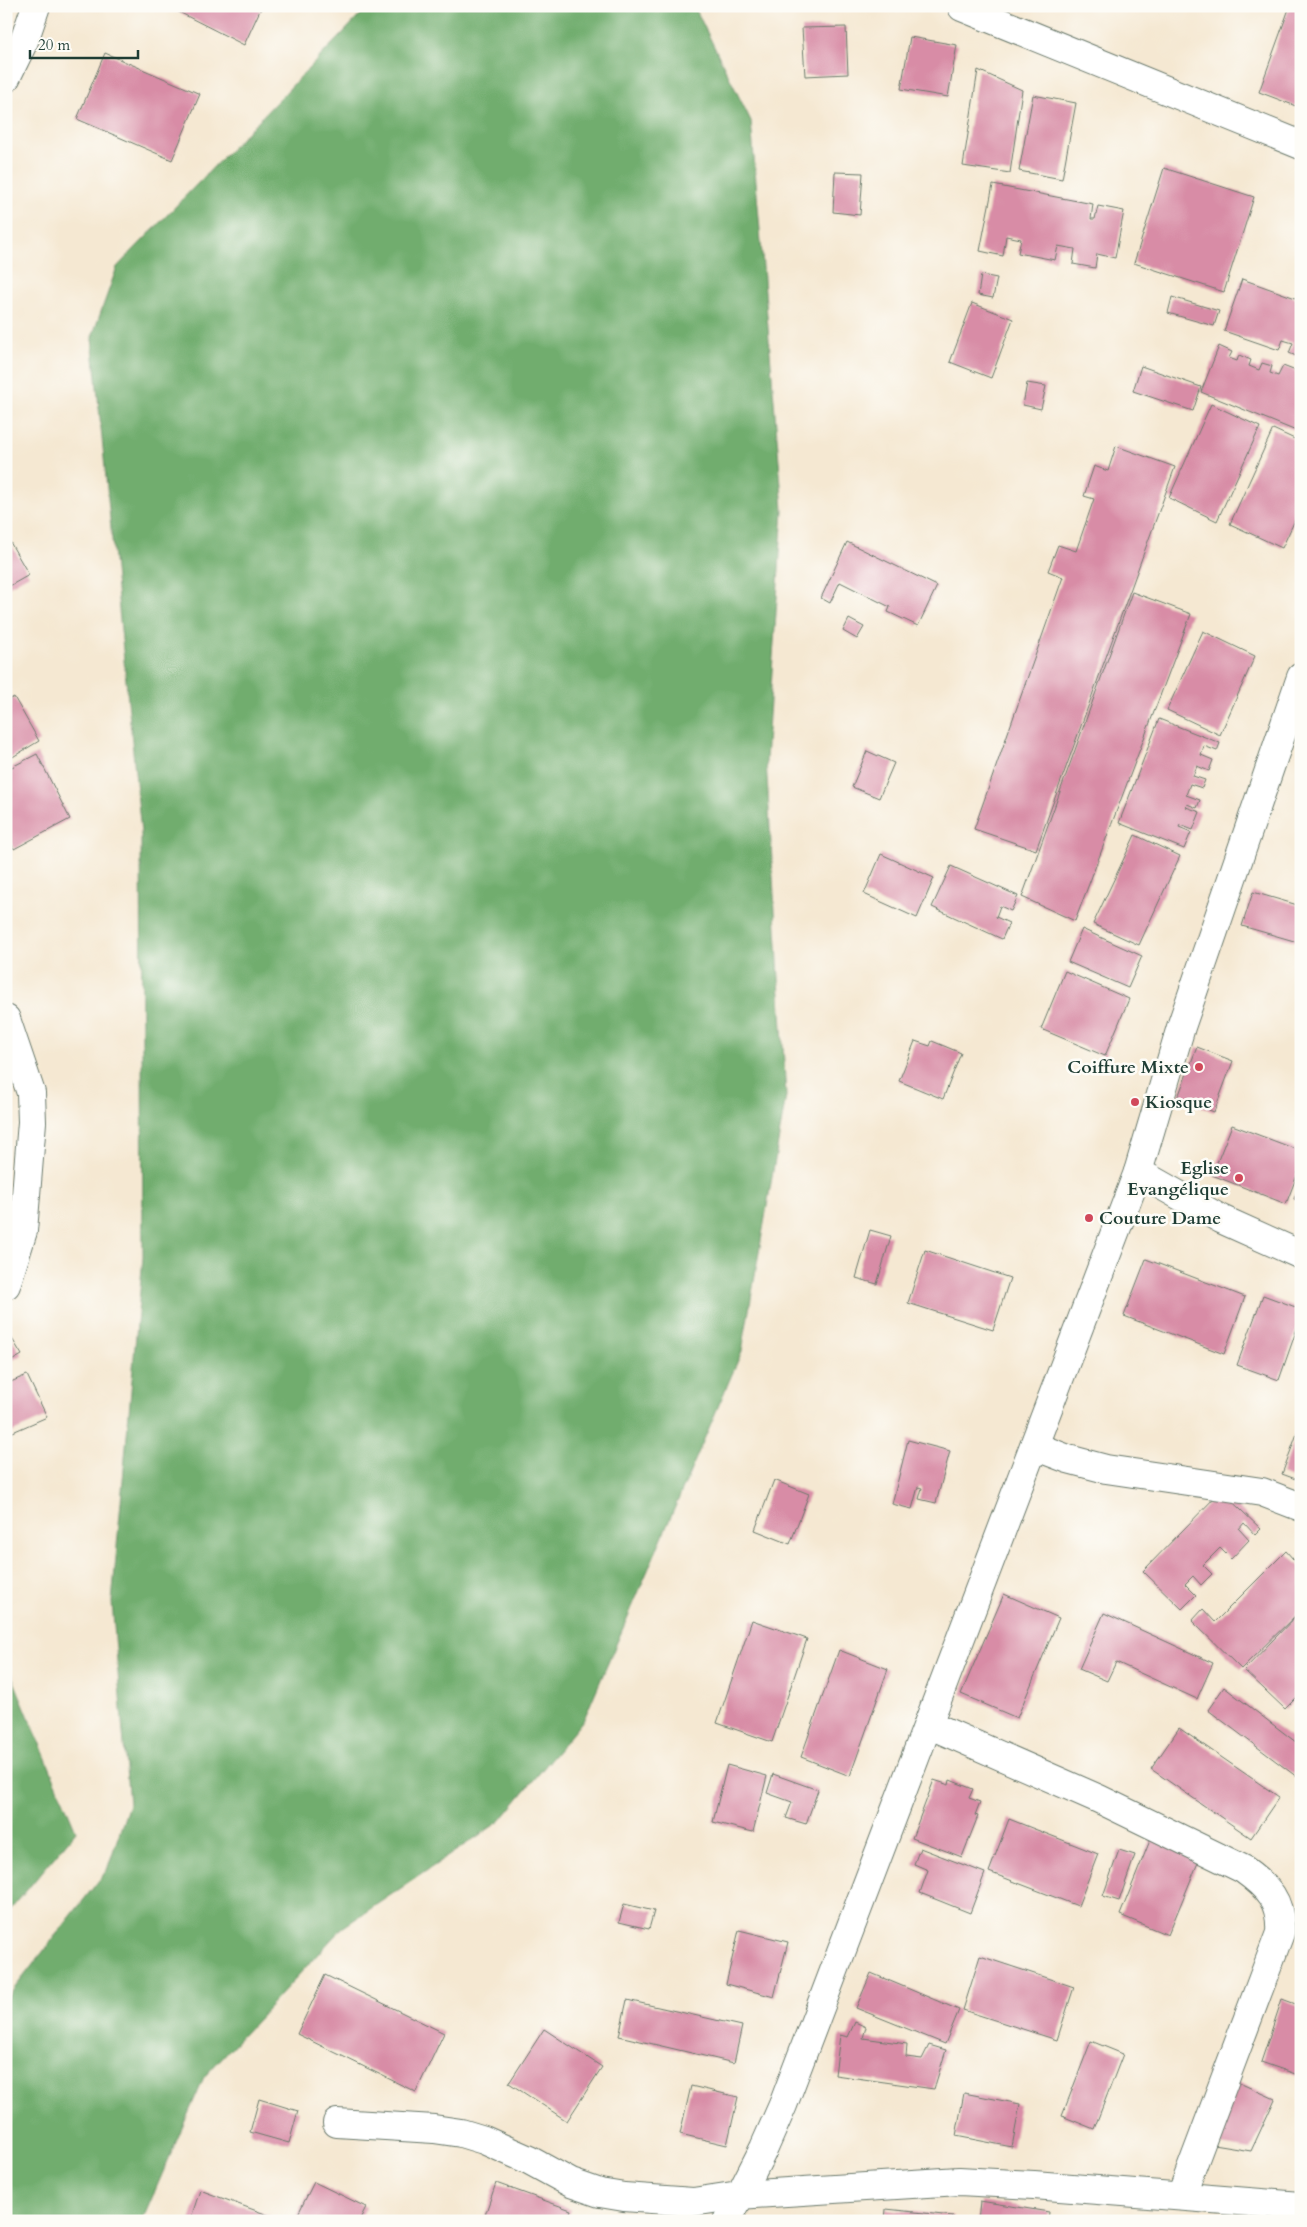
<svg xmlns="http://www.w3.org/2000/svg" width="1307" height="2227" viewBox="0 0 1307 2227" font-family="Cardo,serif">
<rect width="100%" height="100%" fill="#fdfcf7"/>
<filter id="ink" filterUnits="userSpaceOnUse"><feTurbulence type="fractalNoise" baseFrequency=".02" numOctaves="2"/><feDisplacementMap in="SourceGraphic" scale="10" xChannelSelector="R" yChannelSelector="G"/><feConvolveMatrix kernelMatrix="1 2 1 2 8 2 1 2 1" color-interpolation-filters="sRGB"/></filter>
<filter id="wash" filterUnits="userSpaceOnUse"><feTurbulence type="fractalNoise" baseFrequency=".0096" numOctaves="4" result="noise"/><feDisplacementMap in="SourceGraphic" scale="20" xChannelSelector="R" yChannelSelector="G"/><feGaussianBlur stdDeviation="1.12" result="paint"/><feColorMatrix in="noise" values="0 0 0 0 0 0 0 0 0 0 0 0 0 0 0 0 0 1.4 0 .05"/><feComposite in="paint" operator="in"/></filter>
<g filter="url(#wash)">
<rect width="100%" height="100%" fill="#f5e8d2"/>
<!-- forest -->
<g fill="#71ad6e" stroke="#487551">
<path d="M369,6H694L751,121L783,510L766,760L786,1096L742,1351L584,1719L500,1821L342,1928L204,2077L142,2221H6V1999L107,1870L129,1804L112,1602L143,1257L141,832L92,337L117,267Z"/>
<path d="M6,1662L76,1831L6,1915Z"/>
</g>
<g id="blocks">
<!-- building -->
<g fill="#d88ca6">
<path d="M167,6H262L244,45Z"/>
<path d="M1290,6H1301V108L1259,92Z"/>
<path d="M846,27L848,74L805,76L802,28Z"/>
<path d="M910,37L957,45L948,97L901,89Z"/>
<path d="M105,53L200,94L172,160L77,119Z"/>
<path d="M978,70L1022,90L1010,173L963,166Z"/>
<path d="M1033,95L1076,103L1062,179L1019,171Z"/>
<path d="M1164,168L1254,197L1224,292L1134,263Z"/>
<path d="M835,172L863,173L860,215L833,212Z"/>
<path d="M993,185L1093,204L1091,219H1095L1098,206L1124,211L1115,258L1097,254L1095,268L1073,264L1075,249L1058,246L1055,260L1018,253L1021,239L1006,236L1003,256L980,251Z"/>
<path d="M981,275L997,278L993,298L978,295Z"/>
<path d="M1242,279L1301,300V358L1289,353L1293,343L1283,340L1279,350L1224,331Z"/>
<path d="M1172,297L1219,311L1214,326L1168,313Z"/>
<path d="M972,303L1013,319L991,378L950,362Z"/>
<path d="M1219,346L1232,352L1229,358L1237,361L1239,355L1251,360L1249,366L1259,370L1262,363L1272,366L1270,373L1278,376L1283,366L1301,373V433L1201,392Z"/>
<path d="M1141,366L1201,387L1193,411L1133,391Z"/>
<path d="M1027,383L1046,386L1041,409L1023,405Z"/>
<path d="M1211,404L1260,427L1217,521L1169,498Z"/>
<path d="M1273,429L1301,442V507L1282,548L1230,524Z"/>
<path d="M1116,446L1175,467L1036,850L974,829L1063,577L1048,571L1058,545L1076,551L1094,499L1084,496L1094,466L1108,471Z"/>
<path d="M10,542L29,575L6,588V544Z"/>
<path d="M847,542L937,586L918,626L888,612L890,607L840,582L830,603L821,598Z"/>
<path d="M1132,592L1191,614L1075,921L1022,897Z"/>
<path d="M849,619L864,627L857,639L843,631Z"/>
<path d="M1203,631L1255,656L1220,735L1167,710Z"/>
<path d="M14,697L39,741L6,761V701Z"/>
<path d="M1159,719L1220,743L1217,751L1204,746L1201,755L1213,760L1209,771L1197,766L1193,776L1205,780L1202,788L1190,784L1186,795L1200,800L1197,808L1187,804L1186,807L1200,812L1193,830L1180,825L1179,827L1191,832L1184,849L1119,823Z"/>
<path d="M867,751L894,763L879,798L852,787Z"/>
<path d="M37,754L70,819L14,849L6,834V770Z"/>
<path d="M1135,835L1180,856L1139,945L1093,924Z"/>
<path d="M881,854L934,878L917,918L864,894Z"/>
<path d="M951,866L1018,896L1011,911L1000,906L996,917L1009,923L1002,939L932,907Z"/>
<path d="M1253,892L1301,906V943L1242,926Z"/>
<path d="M1082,929L1142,956L1128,988L1068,962Z"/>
<path d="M1065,971L1129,999L1105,1056L1041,1029Z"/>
<path d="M915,1041L930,1046L932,1041L961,1053L943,1099L899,1081Z"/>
<path d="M1197,1047L1233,1061L1214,1112L1178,1097Z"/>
<path d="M1232,1125L1301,1151V1165L1286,1204L1212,1175Z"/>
<path d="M1301,1181V1202L1294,1199Z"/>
<path d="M870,1230L891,1236L877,1284L856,1278Z"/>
<path d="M925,1250L1010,1278L993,1330L908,1303Z"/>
<path d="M1146,1259L1245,1297L1224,1354L1124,1316Z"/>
<path d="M1263,1295L1301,1309V1317L1279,1380L1237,1365Z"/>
<path d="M6,1329L22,1355L6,1364Z"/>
<path d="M27,1375L47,1417L6,1435V1384Z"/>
<path d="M1301,1423V1481L1282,1474Z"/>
<path d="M908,1440L950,1451L936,1503L919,1499L922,1488L918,1487L912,1509L892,1504Z"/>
<path d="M774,1480L809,1494L790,1544L755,1530Z"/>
<path d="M1221,1491L1261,1529L1255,1535L1244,1523L1239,1529L1249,1540L1231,1559L1220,1548L1203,1565L1212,1574L1201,1585L1193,1576L1185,1584L1196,1595L1182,1609L1143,1571Z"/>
<path d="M1286,1551L1301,1568V1610L1241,1669L1192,1621L1203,1609L1215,1622Z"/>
<path d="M1004,1594L1059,1618L1017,1718L961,1694Z"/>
<path d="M1301,1611V1671L1297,1676L1301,1679V1693L1285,1709L1244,1670Z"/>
<path d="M1104,1613L1213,1663L1197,1699L1116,1662L1107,1681L1079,1669Z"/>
<path d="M752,1620L807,1639L772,1742L717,1723Z"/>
<path d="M839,1650L888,1669L850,1776L801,1757Z"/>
<path d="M1224,1687L1301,1746V1780L1208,1710Z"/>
<path d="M1179,1728L1279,1797L1251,1838L1151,1769Z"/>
<path d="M727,1765L767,1776L753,1832L713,1822Z"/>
<path d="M773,1774L818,1790L806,1824L786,1818L792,1802L767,1793Z"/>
<path d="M934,1780L949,1785L950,1780L973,1789L969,1798L980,1802L975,1815L978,1816L962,1857L912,1838Z"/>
<path d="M1009,1819L1098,1854L1078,1906L989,1872Z"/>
<path d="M1153,1833L1202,1853L1168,1935L1120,1915Z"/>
<path d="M920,1848L985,1873L970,1913L920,1893L928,1870L914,1864Z"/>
<path d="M1119,1850L1135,1855L1119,1901L1103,1896Z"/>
<path d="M624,1904L654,1911L649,1929L619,1922Z"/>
<path d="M739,1930L788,1942L774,1997L726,1984Z"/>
<path d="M980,1956L1074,1987L1057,2040L963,2010Z"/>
<path d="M871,1973L959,2010L945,2044L856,2008Z"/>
<path d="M325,1975L444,2033L416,2092L297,2034Z"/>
<path d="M1282,1999L1301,2006V2076L1261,2062Z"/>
<path d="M627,2000L742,2026L734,2063L619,2036Z"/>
<path d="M855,2022L866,2027L863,2038L907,2044L906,2057L922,2059L929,2045L946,2050L934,2089L835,2075L840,2035L848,2037Z"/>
<path d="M544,2029L602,2067L567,2121L509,2083Z"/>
<path d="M1091,2041L1123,2054L1094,2129L1062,2116Z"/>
<path d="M1235,2081L1275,2099L1251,2151L1208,2144Z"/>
<path d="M691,2086L738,2097L727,2145L680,2134Z"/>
<path d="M964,2093L1020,2104L1012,2147L956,2136Z"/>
<path d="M259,2099L298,2111L289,2143L250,2132Z"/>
<path d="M314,2182L366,2207L359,2221H301L296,2218Z"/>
<path d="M496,2183L571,2210L567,2221H483Z"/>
<path d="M200,2190L284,2221H190Z"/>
<path d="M980,2201L1049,2212L1048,2221H978Z"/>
<path d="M886,2209L953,2216L952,2221H885Z"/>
</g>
</g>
</g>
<g filter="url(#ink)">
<use href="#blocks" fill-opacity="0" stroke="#6a796b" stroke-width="1"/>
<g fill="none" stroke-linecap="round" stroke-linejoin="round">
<!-- minor casing -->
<g stroke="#6a796b" stroke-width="30">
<g id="minor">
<path d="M962,7L1301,145"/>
<path d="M6,78L24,41L36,6"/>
<path d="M6,1019L31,1093L32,1122L23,1231L6,1285"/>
<path d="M1138,1172L1221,1219L1301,1255"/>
<path d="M1034,1446L1068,1459L1106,1469L1262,1492L1301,1507"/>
<path d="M928,1724L1099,1799L1243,1869C1268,1887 1282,1901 1280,1933L1181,2196"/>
<path d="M337,2123L434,2129L461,2133L484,2140L529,2160L571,2183L600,2193L624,2197L693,2202L739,2195L959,2181L1034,2185L1301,2206"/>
<path d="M727,2221L764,2148L783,2105L1138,1172L1181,1027L1301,677"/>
</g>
</g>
<!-- minor -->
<use href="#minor" stroke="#fff" stroke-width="28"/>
</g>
</g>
<!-- markers -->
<g fill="#d1495b" stroke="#fdfcf7" stroke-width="2">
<circle cx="1199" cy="1067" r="5"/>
<circle cx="1135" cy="1102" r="5"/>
<circle cx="1239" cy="1178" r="5"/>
<circle cx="1089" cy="1218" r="5"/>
</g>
<g text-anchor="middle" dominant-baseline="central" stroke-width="5" stroke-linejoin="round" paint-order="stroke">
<!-- poi labels -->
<g font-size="18" font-weight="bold" fill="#1f3d34" stroke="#fdfcf7" text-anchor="end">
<text x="1189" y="1067">Coiffure Mixte</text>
<text x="1145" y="1102" text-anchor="start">Kiosque</text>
<text x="1229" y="1168">Eglise<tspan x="1229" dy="21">Evangélique</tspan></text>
<text x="1099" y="1218" text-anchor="start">Couture Dame</text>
</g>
</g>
<!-- margin -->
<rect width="1307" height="2227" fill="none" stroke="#fdfcf7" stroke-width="25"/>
<!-- scale -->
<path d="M30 50v8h108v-8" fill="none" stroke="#1f3d34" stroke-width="2.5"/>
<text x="38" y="50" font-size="15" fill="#1f3d34" stroke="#fdfcf7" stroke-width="4" paint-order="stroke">20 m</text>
</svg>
